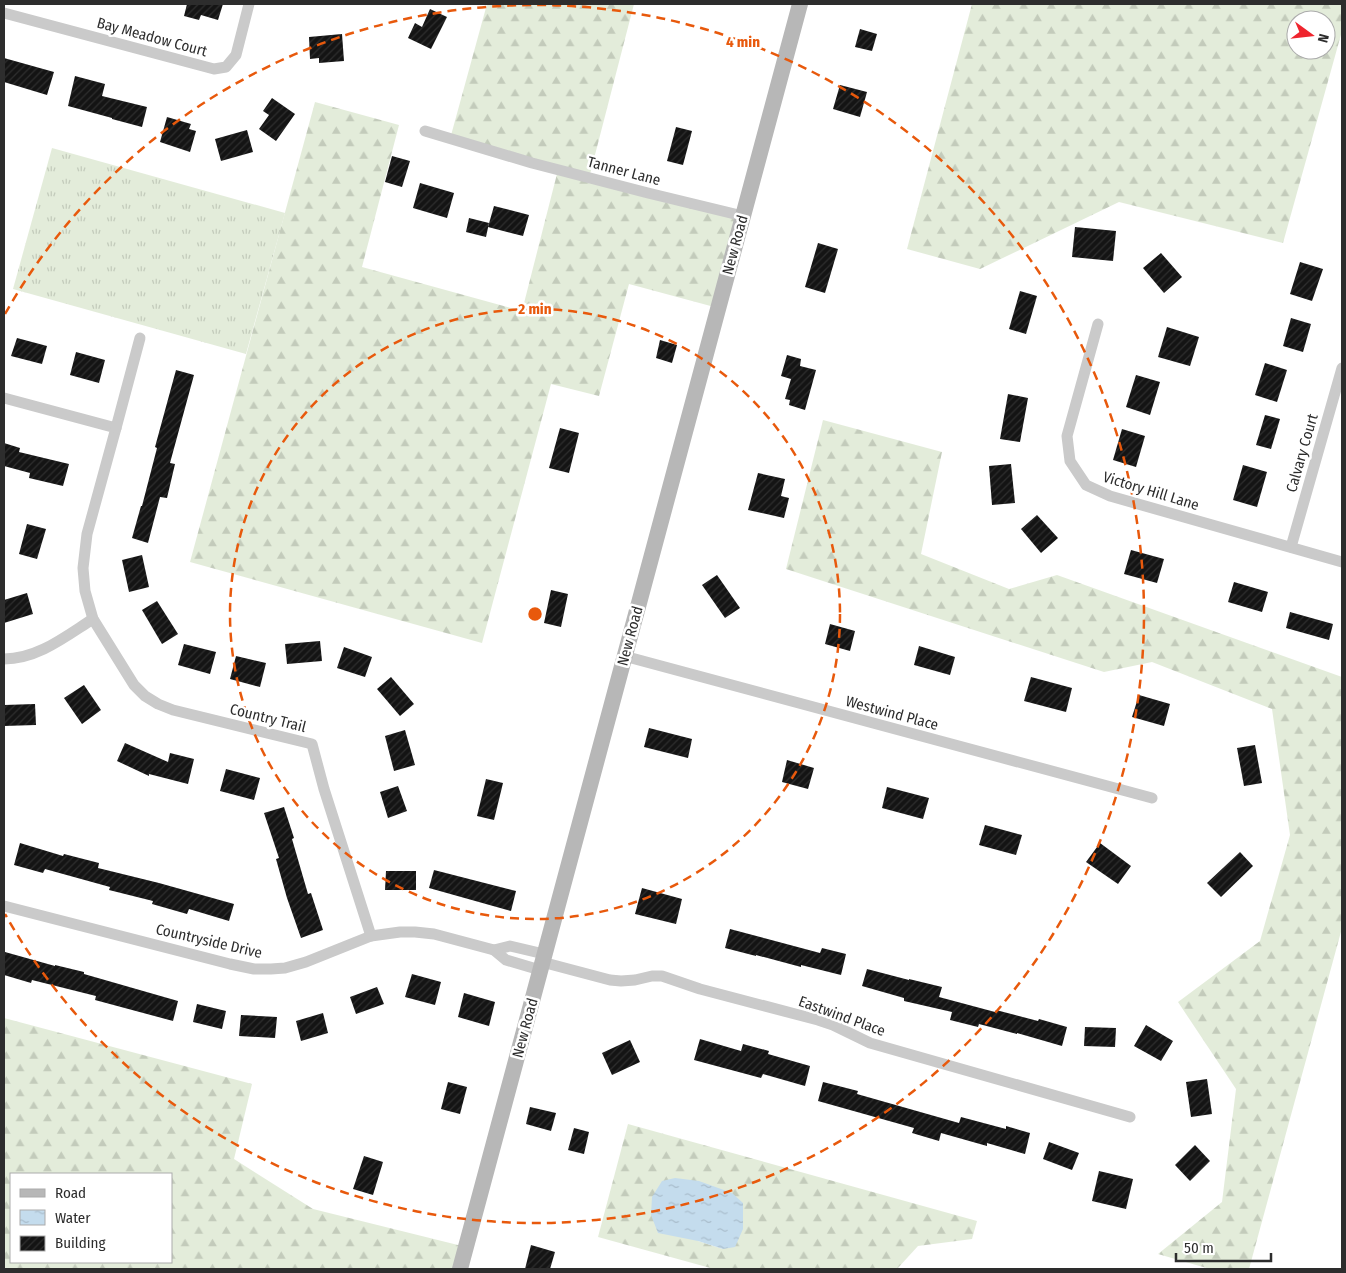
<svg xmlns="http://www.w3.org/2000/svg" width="1346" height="1273" viewBox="0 0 1346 1273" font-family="'Fira Sans Condensed',sans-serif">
<defs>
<pattern id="grass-tufts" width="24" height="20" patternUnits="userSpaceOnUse" patternTransform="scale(1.25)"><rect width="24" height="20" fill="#e3ecda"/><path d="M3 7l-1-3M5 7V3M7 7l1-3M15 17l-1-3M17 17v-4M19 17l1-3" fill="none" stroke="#c3cbbb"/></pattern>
<pattern id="forest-firs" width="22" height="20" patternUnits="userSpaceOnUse" patternTransform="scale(1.25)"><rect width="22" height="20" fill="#e3ecda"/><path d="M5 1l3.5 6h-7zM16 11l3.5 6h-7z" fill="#c3cbbb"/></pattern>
<pattern id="water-ripples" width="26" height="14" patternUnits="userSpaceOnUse" patternTransform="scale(1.25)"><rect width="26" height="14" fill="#c4dced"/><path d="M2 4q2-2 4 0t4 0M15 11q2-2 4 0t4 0" fill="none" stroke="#a9bdcc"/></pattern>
<pattern id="building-hatch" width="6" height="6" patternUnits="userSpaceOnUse" patternTransform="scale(1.25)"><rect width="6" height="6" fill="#141414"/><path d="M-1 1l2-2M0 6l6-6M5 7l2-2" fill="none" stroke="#2e2e2e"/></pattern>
</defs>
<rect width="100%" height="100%" fill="#fff"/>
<!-- grass -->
<path fill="url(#grass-tufts)" d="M52,148L285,213L246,354L13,289Z"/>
<!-- forest -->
<g fill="url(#forest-firs)" fill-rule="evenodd">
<path d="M487,4H634L589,178L743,216L718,308L629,284L599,396L551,384L482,643L190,562L315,102L399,125L362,267L522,311L558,170L450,139Z"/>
<path d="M972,4H1342V31L1283,243L1119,202L980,269L907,249ZM1296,20H1326V50H1296Z"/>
<path d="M823,420L942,452L921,554L1009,589L1057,575L1342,677V928L1249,1269H1210L1158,1254L1222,1202L1236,1089L1178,1002L1260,941L1290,835L1272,709L1152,662L1104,672L786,569Z"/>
<path d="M4,1018L252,1084L234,1159L313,1209L466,1247L460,1269H4ZM11,1174H171V1262H11Z"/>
<path d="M628,1124L977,1221L972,1239L918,1246L897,1269H714L598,1237ZM662,1181L723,1249L698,1241Z"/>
</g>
<!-- water -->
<path fill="url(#water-ripples)" d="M675,1178L699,1181L732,1193L743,1203V1229L735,1247L723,1249L698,1241L658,1233L651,1215L652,1197L662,1181Z"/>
<!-- building -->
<g fill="url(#building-hatch)">
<path d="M187,4H223L218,20L201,15L199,20L184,16Z"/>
<path d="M430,9L447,17L431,49L408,38L415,23L422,27Z"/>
<path d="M860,29L877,34L872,51L855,47Z"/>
<path d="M342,34L344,61L319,63V58L310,59L309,37Z"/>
<path d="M4,58L54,72L47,95L4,82Z"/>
<path d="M75,76L105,84L102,96L147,107L142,127L112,119V118L68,106Z"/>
<path d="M840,85L867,92L860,117L833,109Z"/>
<path d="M272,98L295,114L276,141L259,129L269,115L263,111Z"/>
<path d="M167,117L191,124L189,129L196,131L190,152L160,142Z"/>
<path d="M676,127L692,131L683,165L667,161Z"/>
<path d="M247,130L253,152L221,161L215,139Z"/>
<path d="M392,156L410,161L402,187L385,182Z"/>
<path d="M420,183L454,193L447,218L413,208Z"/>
<path d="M494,206L529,215L523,236L488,227Z"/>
<path d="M469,218L489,223L486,237L466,232Z"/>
<path d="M1075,227L1116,231L1113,261L1072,257Z"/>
<path d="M818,243L838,249L825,293L805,287Z"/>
<path d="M1161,253L1182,277L1164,293L1143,268Z"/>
<path d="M1300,262L1323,269L1312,301L1290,294Z"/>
<path d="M1020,291L1037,296L1026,334L1009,329Z"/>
<path d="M1291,318L1311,324L1303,352L1283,346Z"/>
<path d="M1167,327L1199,337L1190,366L1158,357Z"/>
<path d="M17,338L47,346L42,364L11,356Z"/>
<path d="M660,340L677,345L672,363L656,358Z"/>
<path d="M76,352L105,360L99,383L70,375Z"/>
<path d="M787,355L801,359L800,366L816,370L805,410L789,405L790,400L785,399L791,379L781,376Z"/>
<path d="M1265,363L1287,370L1277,402L1255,395Z"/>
<path d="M176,370L194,375L170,463L175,464L167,498L160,497L148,543L132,538L141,506H142L157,448L155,447Z"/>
<path d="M1136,375L1160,382L1150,415L1126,407Z"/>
<path d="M1008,394L1028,398L1020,442L1000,439Z"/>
<path d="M1265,415L1280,419L1271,449L1256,445Z"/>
<path d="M560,428L579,433L569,473L549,468Z"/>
<path d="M1122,429L1145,436L1136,467L1113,460Z"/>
<path d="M4,443L20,448L19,452L69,464L63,486L29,478L30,473L4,466Z"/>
<path d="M1011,464L1015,503L992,505L989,466Z"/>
<path d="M1243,465L1267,472L1257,507L1233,500Z"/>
<path d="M758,473L785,479L781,496L789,498L784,518L748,510Z"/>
<path d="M1037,515L1058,538L1041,553L1021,529Z"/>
<path d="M27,524L46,529L37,559L19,554Z"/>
<path d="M1131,550L1164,559L1157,583L1124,574Z"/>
<path d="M142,555L149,587L129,592L122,560Z"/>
<path d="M717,575L740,608L725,618L702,585Z"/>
<path d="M1234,582L1268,592L1262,612L1228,602Z"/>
<path d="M551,590L568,594L561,627L544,623Z"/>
<path d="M27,593L33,614L4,623V600Z"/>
<path d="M157,601L178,634L162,644L142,610Z"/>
<path d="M1290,612L1333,624L1329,640L1286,628Z"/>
<path d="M830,624L855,631L850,651L825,644Z"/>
<path d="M320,641L322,661L287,664L285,644Z"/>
<path d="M184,644L216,652L210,674L178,665Z"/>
<path d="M919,646L955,657L950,675L914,665Z"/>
<path d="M344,647L372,657L365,677L337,668Z"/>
<path d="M236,656L266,663L260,687L230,679Z"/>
<path d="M391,677L414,704L400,716L377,689Z"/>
<path d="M1031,677L1072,688L1066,712L1024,701Z"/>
<path d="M84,685L101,710L82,724L64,698Z"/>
<path d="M1139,695L1170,704L1164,726L1132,717Z"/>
<path d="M35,704L36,725L4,726V705Z"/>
<path d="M649,728L692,739L688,758L644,747Z"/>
<path d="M405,730L415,765L394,771L385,736Z"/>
<path d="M125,743L168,762L170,753L194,759L188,784L149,774V776L117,761Z"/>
<path d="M1255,745L1262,783L1244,786L1237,748Z"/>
<path d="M787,760L814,768L808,789L782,782Z"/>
<path d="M226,769L260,778L254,800L220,791Z"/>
<path d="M486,779L503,783L494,820L477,816Z"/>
<path d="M398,786L407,811L388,818L380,792Z"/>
<path d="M887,787L929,798L923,819L882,808Z"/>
<path d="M284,807L294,838L292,839L308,894L311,893L323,930L301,938L287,898L276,859L279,858L264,813Z"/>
<path d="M985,825L1022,835L1016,855L979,845Z"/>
<path d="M20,843L63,856L64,854L99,863L98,868L159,883L234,904L229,921L189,909L187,914L152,904L153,901L109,890L110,887L45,869L43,873L14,865Z"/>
<path d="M1100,843L1131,866L1118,884L1086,862Z"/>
<path d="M1240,852L1253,866L1221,897L1207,883Z"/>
<path d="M434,870L516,891L511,911L429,888Z"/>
<path d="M386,871H416V890H385Z"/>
<path d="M642,888L682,899L676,924L635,914Z"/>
<path d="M730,929L820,953L822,948L846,954L841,975L801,965V967L756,955V956L725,948Z"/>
<path d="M5,952L55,966V965L84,972V974L178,1001L173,1021L95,1000L96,996L32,980L31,983L4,975V958Z"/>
<path d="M867,969L909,980V979L942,987L939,997L995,1012L996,1010L1038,1021L1039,1019L1067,1027L1062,1046L1017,1033V1034L979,1024L978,1027L950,1020L952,1012L904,1001V998L862,986Z"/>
<path d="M412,974L441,982L435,1005L405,997Z"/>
<path d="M377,987L384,1004L356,1014L350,997Z"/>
<path d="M464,993L495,1002L489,1026L458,1017Z"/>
<path d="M197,1004L226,1011L222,1029L193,1022Z"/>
<path d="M323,1013L328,1033L301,1041L296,1021Z"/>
<path d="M241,1015L277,1017L275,1038L239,1036Z"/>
<path d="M1146,1025L1173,1041L1161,1061L1134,1046Z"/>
<path d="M1085,1027L1116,1028L1115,1047L1084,1046Z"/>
<path d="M700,1039L741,1051L743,1044L769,1051L768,1054L810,1066L805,1086L763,1074L761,1078L694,1060Z"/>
<path d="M630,1040L640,1062L612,1075L602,1053Z"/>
<path d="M1207,1079L1212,1114L1191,1117L1186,1082Z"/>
<path d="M448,1082L467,1087L460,1114L441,1109Z"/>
<path d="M823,1082L858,1091L857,1094L959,1123L961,1117L1006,1129V1126L1030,1133L1025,1154L987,1143V1146L941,1133L939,1141L912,1133L914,1128L818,1101Z"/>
<path d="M530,1107L556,1113L551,1131L526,1124Z"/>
<path d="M574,1128L589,1132L584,1154L568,1150Z"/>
<path d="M1049,1142L1079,1153L1072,1170L1043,1159Z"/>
<path d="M1195,1145L1210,1161L1190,1181L1175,1165Z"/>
<path d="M364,1156L383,1162L373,1195L353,1189Z"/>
<path d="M1099,1171L1133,1179L1126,1209L1092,1201Z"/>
<path d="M531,1245L555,1252L550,1269H525Z"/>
</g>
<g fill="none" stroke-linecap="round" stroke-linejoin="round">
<!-- street -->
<g stroke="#cacaca" stroke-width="11">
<path d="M4,13L214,69L226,67L236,55L249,4"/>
<path d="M425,131L532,163L648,193L743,216"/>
<path d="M1098,324L1067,436L1070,461L1086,485L1110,496L1342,562"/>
<path d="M4,398L116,428L87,534L83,568L85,591L93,619L134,685L145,696L158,704L173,710L312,744L324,789L371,936"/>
<path d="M116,428L140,338"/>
<path d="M1291,547L1342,368"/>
<path d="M624,656L1152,798"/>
<path d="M4,659C38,659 66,636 93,619"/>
<path d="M4,906L230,964L254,969H271L285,968L306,962L371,936L400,932H415L434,934L494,950L510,946L544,954"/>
<path d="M494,950L506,960L540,970"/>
<path d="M542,962L610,980L621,981L635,980L652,976H662L700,989L818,1020L833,1025L870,1043L1130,1117"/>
</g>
<!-- secondary -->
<path stroke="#b7b7b7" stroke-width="16" d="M460,1269L800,4"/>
</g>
<!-- distance rings -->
<g fill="none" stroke="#e8590c" stroke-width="2.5" stroke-dasharray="9 6">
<circle cx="535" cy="614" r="305"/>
<path d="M5 314A609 609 0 1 1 5 914"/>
</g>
<g text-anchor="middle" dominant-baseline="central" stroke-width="5" stroke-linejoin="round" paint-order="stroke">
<!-- street labels -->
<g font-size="15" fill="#2d2d2d" stroke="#fff">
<text transform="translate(152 37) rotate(15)">Bay Meadow Court</text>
<text transform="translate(624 171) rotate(15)">Tanner Lane</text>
<text transform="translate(735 245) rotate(-75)">New Road</text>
<text transform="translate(1302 453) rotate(-74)">Calvary Court</text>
<text transform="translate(1151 491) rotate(17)">Victory Hill Lane</text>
<text transform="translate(630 636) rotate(-75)">New Road</text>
<text transform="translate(892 713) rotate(15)">Westwind Place</text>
<text transform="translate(268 718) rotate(14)">Country Trail</text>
<text transform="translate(209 941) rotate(13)">Countryside Drive</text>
<text transform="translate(842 1016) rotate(20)">Eastwind Place</text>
<text transform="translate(525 1028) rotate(-75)">New Road</text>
</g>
</g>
<circle cx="535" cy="614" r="8" fill="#e8590c" stroke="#fff" stroke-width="2.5"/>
<g font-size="15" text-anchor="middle" font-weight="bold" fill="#e8590c" stroke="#fff" stroke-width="5" stroke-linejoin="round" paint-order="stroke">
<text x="743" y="47">4 min</text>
<text x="535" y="314">2 min</text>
</g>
<!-- border -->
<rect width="1346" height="1273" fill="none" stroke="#2d2d2d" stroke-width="10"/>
<!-- legend -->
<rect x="10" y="1173" width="162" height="90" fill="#ffffff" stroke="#ababab"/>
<rect x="20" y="1189" width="25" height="8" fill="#b7b7b7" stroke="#ababab"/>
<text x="55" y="1198" font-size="15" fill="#2d2d2d">Road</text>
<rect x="20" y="1210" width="25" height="15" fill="url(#water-ripples)" stroke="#ababab"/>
<text x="55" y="1223" font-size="15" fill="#2d2d2d">Water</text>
<rect x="20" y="1236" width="25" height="15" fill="url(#building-hatch)" stroke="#ababab"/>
<text x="55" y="1248" font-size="15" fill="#2d2d2d">Building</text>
<!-- north arrow -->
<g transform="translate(1311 35) rotate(105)"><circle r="24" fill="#ffffff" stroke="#ababab"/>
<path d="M0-4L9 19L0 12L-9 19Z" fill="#ef252e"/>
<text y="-8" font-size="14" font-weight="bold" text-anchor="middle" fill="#2d2d2d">N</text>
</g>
<!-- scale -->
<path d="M1176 1253v8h95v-8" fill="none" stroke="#2d2d2d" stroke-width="2.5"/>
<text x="1184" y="1253" font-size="15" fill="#2d2d2d" stroke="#ffffff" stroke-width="4" paint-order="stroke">50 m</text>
</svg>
